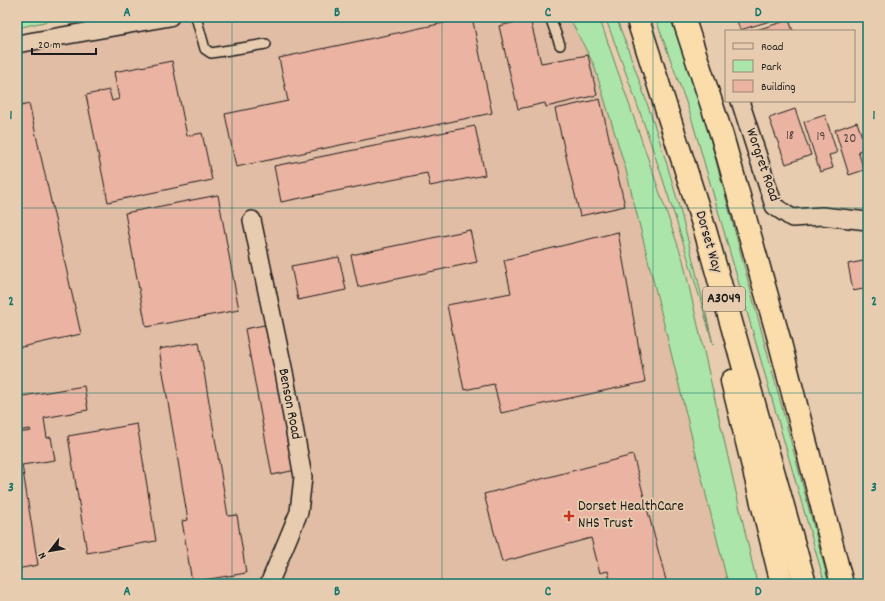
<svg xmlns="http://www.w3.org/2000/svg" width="885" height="601" viewBox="0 0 885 601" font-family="Dekko,sans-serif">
<rect width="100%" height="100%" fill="#e8ccaf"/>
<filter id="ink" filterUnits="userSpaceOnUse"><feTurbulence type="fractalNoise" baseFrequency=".025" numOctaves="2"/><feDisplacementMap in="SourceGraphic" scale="8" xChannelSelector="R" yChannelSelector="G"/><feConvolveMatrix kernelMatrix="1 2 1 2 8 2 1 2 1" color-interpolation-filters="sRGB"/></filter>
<g filter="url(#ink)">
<!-- built -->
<path fill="#e1bda5" d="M170,17H569L594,65L626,170L728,584H17V44Z"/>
<!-- green -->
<g fill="#ace5a9" stroke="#648062">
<path d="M17,17H66L17,28Z"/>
<path d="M569,17H599L683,260L757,584H728L626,170L594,65Z"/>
<path d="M605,17H616C636,70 655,124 671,178C687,233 700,288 713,344C682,233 646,124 605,17Z"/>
<path d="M655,17H670L695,82L829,584H825L690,113Z"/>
</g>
<!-- building -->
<g fill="#ebb3a2" stroke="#1c1c1c">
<path d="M472,17L492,113L236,167L225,114L288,101L279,58Z"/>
<path d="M736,17H777V19L740,30Z"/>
<path d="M530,19L541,63L588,55L597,95L546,107L545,103L518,109L499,26Z"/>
<path d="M789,20L793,31H753Z"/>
<path d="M172,61L187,136L202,133L212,180L108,202L86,95L109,90L112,101L119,99L114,72Z"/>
<path d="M600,99L625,206L580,216L555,109Z"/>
<path d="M29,104L81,334L17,348V107Z"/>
<path d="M795,109L811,155L786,164L769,118Z"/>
<path d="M825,115L837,153L829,155L833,168L820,172L804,122Z"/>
<path d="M857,122L866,149L858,151L864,170L849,175L835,130Z"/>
<path d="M868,122V137L864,124Z"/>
<path d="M475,126L485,175L430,186L427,173L281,202L274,166Z"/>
<path d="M218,195L239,310L146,327L125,213Z"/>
<path d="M470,230L477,262L358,287L351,255Z"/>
<path d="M618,232L645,382L501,413L494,384L464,390L447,305L511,293L504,260Z"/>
<path d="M339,257L346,290L298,300L291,266Z"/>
<path d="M868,260V288L853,291L848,264Z"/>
<path d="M269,324L296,470L272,475L245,329Z"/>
<path d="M199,342L228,516L237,515L246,573L192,582L182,521L188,520L159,349Z"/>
<path d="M84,386L88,410L44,418L47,438L51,437L55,460L22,465L38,565L17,569V433L31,431L30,429L17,431V397Z"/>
<path d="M137,424L156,541L87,553L68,436Z"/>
<path d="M633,455L667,584H611L608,571L600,573L591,538L502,562L484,494Z"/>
</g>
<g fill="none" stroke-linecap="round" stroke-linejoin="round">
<!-- service casing -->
<g stroke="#1c1c1c" stroke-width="12">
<g id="service">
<path d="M196,17L205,49L211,53L266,44"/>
<path d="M550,17L560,45"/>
</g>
</g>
<!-- minor casing -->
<g stroke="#1c1c1c" stroke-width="20">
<g id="minor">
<path d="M17,44L170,17"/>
<path d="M740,101L774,206L792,218L822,216L868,221"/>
<path d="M252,220L284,372L303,477L299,512L269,584"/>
</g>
</g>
<!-- trunk casing -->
<g stroke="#1c1c1c" stroke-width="25">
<g id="trunk">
<path d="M637,17L705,230L805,584"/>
<path d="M683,17L722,136L779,339L842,584"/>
<path d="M732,381L782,584"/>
</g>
</g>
<!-- service -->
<use href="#service" stroke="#e8ccaf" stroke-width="9"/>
<!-- minor -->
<use href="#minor" stroke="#e8ccaf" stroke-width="17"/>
<!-- trunk -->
<use href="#trunk" stroke="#faddab" stroke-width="22"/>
</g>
</g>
<!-- grid -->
<path fill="none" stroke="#0f766e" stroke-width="1" stroke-opacity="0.55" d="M232,17V584M442,17V584M653,17V584M17,208H868M17,393H868"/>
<!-- markers -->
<path fill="#c8321e" stroke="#e8ccaf" stroke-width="1.5" d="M567 510h4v4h4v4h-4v4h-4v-4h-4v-4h4z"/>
<g text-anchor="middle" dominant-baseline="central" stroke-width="3.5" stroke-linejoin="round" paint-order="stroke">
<!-- number labels -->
<g font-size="13" fill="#50423e">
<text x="790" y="136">18</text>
<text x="821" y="137">19</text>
<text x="850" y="139">20</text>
</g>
<!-- shield labels -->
<rect fill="#e8ccaf" stroke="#595148" stroke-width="1" x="703" y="287" width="42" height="24" rx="3"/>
<g font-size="14" font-weight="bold" fill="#1c1c1c">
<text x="724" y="299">A3049</text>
</g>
<!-- street labels -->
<g font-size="15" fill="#1c1c1c" stroke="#e8ccaf">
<text transform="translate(762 165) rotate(71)">Worgret Road</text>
<text transform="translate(708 242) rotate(74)">Dorset Way</text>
<text transform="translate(289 404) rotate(79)">Benson Road</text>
</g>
<!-- poi labels -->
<g font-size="15" fill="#1c1c1c" stroke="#e8ccaf" text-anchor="start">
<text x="578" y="507">Dorset HealthCare<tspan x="578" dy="17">NHS Trust</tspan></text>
</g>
</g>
<!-- margin -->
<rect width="885" height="601" fill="none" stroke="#e8ccaf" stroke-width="44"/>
<!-- legend -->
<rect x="725" y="30" width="130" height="72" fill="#e8ccaf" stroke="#968674"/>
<rect x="733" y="43" width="20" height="6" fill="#e8ccaf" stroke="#968674"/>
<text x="761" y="50" font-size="12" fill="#1c1c1c">Road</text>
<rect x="733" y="60" width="20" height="12" fill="#ace5a9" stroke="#968674"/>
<text x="761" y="70" font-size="12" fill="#1c1c1c">Park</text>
<rect x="733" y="80" width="20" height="12" fill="#ebb3a2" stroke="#968674"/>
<text x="761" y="90" font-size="12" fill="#1c1c1c">Building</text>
<!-- north arrow -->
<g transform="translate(50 551) rotate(239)" stroke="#e8ccaf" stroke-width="3" paint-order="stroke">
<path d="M0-3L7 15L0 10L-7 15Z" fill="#1c1c1c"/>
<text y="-6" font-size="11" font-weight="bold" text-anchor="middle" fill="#1c1c1c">N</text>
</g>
<!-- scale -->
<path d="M32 48v6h64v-6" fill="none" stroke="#1c1c1c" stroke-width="2"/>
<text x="38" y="48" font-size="12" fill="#1c1c1c" stroke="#e8ccaf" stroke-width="3" paint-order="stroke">20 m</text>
<rect x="22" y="22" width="841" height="557" fill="none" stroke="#0f766e" stroke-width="1.5"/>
<g font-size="13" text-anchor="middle" font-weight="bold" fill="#0f766e">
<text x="127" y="16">A</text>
<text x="337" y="16">B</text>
<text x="548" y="16">C</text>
<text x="758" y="16">D</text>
<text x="11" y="119">1</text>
<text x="874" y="119">1</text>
<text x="11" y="305">2</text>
<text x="874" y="305">2</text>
<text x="11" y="491">3</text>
<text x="874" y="491">3</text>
<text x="127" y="595">A</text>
<text x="337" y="595">B</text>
<text x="548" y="595">C</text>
<text x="758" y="595">D</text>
</g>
</svg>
